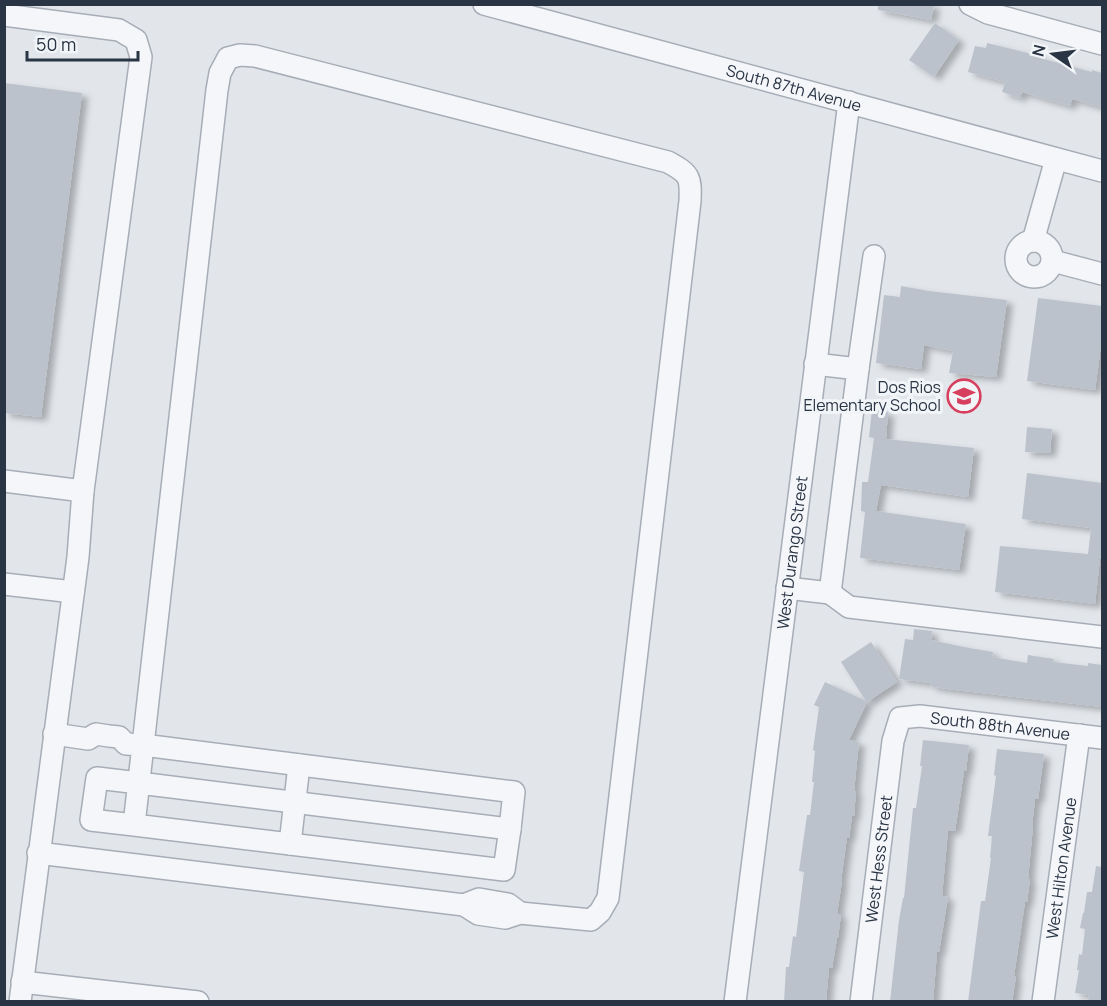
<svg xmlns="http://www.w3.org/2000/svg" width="1107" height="1006" viewBox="0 0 1107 1006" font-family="Manrope,sans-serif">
<defs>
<filter id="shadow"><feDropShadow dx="6" dy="4" stdDeviation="3" flood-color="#0004"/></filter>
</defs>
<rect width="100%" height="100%" fill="#e2e6eb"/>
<!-- building -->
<g fill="#bbc2cb" filter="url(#shadow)">
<path d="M878,4H934L931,20L878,10Z"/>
<path d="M935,23L959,40L934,77L909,60Z"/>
<path d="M987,43L1040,56V58L1092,72V70L1102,73V107L1072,99L1070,106L1022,92L1020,98L1002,92L1005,82L968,72L975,46L986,48Z"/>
<path d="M4,83L82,93L41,417L4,413Z"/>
<path d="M901,286L929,291L1007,300L996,377L949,373L953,351L924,345L921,369L876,363L884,295L900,297Z"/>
<path d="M1038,298L1102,306V337L1095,390L1027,381Z"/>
<path d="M872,410L888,412L886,439L974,448L968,497L881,485L876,511L966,524L959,570L860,558L865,512L861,511L862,482H868L874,438L869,437Z"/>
<path d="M1027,427L1052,429L1050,453L1025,452Z"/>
<path d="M1027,473L1102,483V559L1100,558L1095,604L995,592L1000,546L1088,554L1091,528L1022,519Z"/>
<path d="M914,629L932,631L931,640L964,647L993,652L992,657L1027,663L1028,655L1054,659L1053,662L1088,666V663L1102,665V707L947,689L930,686L931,683L899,679L905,639L913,640Z"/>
<path d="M871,642L897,682L867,702L849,740L859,742L854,791H856L854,816H852L849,838L847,837L841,881H842L837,914H841L838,938H837L832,968H829L826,1002H784L786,967H789L793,936L796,937L804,872L799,871L807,815H810L814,782H812L815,751L813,750L819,707L814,705L825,682L866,701L841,662Z"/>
<path d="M923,740L969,745L966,771H964L955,831L948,830L942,896L948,897L939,952H937L933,1002H890L899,920L903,898H904L913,808H916L922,766H920Z"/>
<path d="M997,749L1044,754L1038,799H1035L1032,826H1033L1028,879H1030L1027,902H1025L1014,976H1016L1012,1002H968L981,901H985L991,858H990L992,836H988L996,776L994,775Z"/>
<path d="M1096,866L1102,867V1002L1088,1000L1089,995L1075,993L1079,970H1077L1079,954L1082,955L1085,929L1080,928L1083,913H1084L1087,892H1092Z"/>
</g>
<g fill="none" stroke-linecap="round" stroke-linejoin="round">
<!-- minor casing -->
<g stroke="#a7adb6" stroke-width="24">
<g id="minor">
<path id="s1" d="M484,4L1102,171"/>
<path d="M970,4L988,13L1102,44"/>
<path d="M4,15L119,30L136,40L141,57L83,491"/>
<circle cx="1034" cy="259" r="18"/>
<path d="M1033,241L1056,159"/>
<path d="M1053,261L1102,274"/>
<path d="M858,369L874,256"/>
<path d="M4,481L83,491L78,557L20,1002"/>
<path d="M4,584L73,592"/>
<path d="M787,588L830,593L858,369L815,364"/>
<path d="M830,593L849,607L1102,637"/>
<path d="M54,734L88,739L96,734L109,736L119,737L126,744L143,745L134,825L91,820L97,778L139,783L510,829L504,870L134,825"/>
<path d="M290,844L299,765"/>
<path d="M38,853L464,905L478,914L505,918L520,913L591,920L600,912L608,898L690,201C691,177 690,174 668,162L255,56L240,55L228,58L220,73L217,90L143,745L514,792L510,829"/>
<path d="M464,905L479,899L508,904L520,913"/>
<path d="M22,982L198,1002"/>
<path id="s2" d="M735,1002L849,102"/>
<path id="s3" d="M861,1002L893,741L900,718L920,716L1102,738"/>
<path id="s4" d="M1043,1002L1079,735"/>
</g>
</g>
<!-- minor -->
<use href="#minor" stroke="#f5f6f9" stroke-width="21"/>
</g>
<!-- icons -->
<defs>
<g id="school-ring" transform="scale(1.725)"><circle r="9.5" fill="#f2f5f8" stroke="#d6405e" stroke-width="1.5"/><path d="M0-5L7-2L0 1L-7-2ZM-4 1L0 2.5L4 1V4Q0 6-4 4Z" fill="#d6405e"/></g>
</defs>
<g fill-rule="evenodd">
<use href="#school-ring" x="964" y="396"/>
</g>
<g text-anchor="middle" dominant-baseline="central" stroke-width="6" stroke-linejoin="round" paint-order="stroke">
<!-- street labels -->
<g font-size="16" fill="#293444" stroke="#f2f5f8">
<text stroke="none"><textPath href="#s1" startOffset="321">South 87th Avenue</textPath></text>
<text stroke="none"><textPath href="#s2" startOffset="453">West Durango Street</textPath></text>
<text stroke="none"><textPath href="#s3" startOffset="388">South 88th Avenue</textPath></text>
<text stroke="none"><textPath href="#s3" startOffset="144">West Hess Street</textPath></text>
<text stroke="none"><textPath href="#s4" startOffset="135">West Hilton Avenue</textPath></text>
</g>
<!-- poi labels -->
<g font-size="16" fill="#293444" stroke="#f2f5f8" text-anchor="end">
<text x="941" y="387">Dos Rios<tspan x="941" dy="18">Elementary School</tspan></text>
</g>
</g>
<!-- border -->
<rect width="1107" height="1006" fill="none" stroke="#293444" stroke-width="12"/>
<!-- north arrow -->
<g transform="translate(1053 54) rotate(284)" stroke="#f2f5f8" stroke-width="4.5" paint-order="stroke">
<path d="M0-4.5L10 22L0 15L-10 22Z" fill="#293444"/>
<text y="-9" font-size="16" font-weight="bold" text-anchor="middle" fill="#293444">N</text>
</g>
<!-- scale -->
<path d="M27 51v9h111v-9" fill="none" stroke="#293444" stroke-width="3"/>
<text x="36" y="51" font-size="18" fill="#293444" stroke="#f2f5f8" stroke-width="4.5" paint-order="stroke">50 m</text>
</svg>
